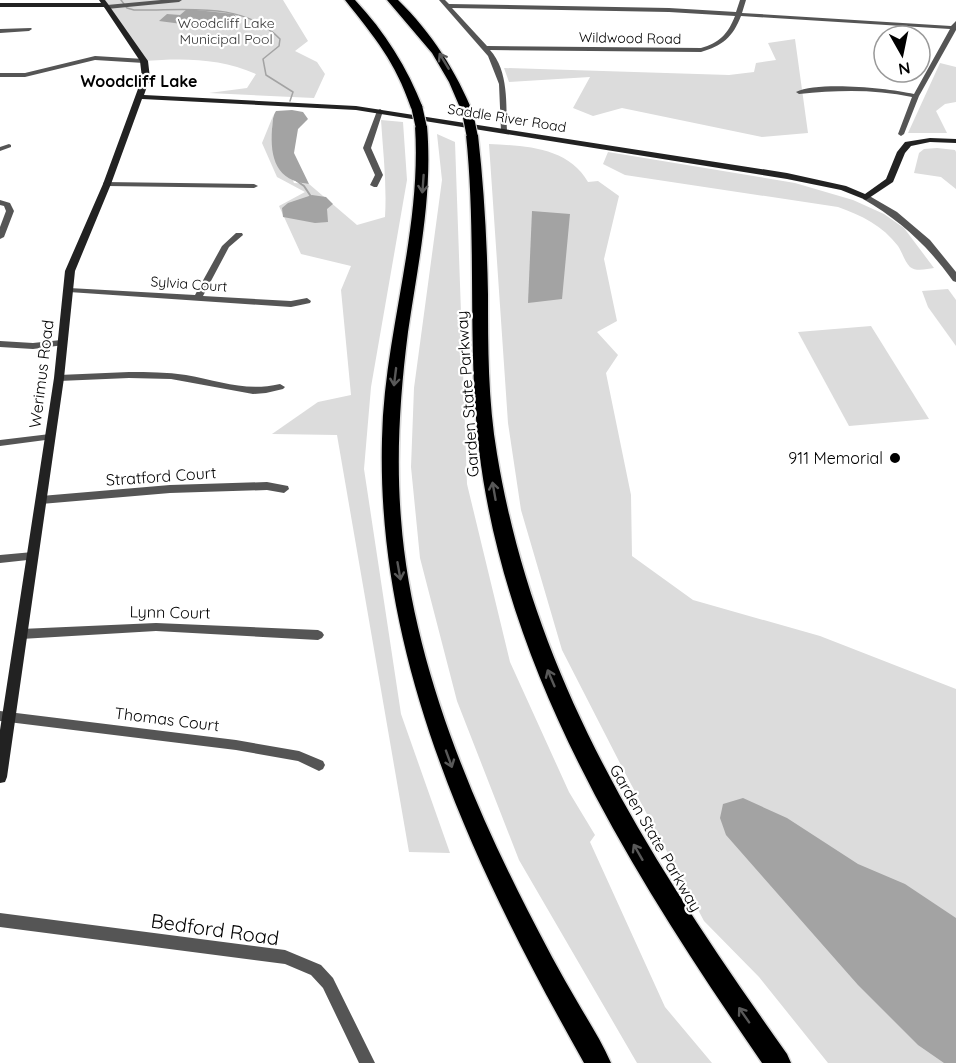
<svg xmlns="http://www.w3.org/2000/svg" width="956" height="1063" viewBox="0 0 956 1063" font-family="Quicksand,sans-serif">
<rect width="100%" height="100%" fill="#fff"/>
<!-- green -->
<g fill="#dcdcdc">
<path d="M102,0H283L308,41L295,51L317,62L325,74L314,98L209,93L247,88L256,74C220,58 183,58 144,61Z"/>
<path d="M795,39L808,133L762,137L622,108L593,116L573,108L590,77L509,82L504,68L729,75L754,72L756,63L776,60L768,43Z"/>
<path d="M940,63L956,67V102L945,104L936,111L947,133H908Z"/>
<path d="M273,116L272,130L294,183L309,184L357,225L385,217C387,184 383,152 381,120L403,122L407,180L371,387L364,469L401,714L450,853L409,852L337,435L272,434L318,402L351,395L341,290L351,266L301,254L279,206L305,192L277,177L262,143Z"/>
<path d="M437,134L455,142L467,484L510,662L569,792L595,835L590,842L665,1007L712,1063H637L519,860L457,701L420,558L411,467L414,388L442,180Z"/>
<path d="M489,144C525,146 568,147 588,182L598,181L619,196L604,259L617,321L597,332L618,355L606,373L631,495L632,556L693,600L820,636L956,689V1063H828L759,977L704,921L624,771L562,650L521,510L508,423Z"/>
<path d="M937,148L955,150L956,152V189L941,177L914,173L919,153L924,149Z"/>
<path d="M608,152L795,183L853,200L884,214L904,228L934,268C927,269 916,272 910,267C905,262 902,252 898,246C883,226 861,215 838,207L625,175L603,164Z"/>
<path d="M948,289L956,300V346L928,307L922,291Z"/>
<path d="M871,326L929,419L849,426L798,332Z"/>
</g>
<!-- water -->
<g fill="#a3a3a3">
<path d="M187,9L234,14L239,21L220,28L184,24L194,18L189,17L182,24L159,21L167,14L180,15Z"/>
<path d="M292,110L303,112L308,119L298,129L294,153L309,184C276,181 270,158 272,129C273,122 272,117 276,111Z"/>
<path d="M312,195L326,197L333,204L327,209L328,222L315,223L283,217L282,208L288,203Z"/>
<path d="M532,211L570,214L562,299L528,303Z"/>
<path d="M743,798L787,818L858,864L905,884L956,918V1063H944L918,1045L858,985L726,835L720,818L723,804Z"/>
</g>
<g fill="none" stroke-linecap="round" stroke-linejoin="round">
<!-- stream-far1 -->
<path stroke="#a3a3a3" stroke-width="1.5" d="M121,0L127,8L134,10C184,11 242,0 280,39L279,46L263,59L266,75L293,92L290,101"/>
<!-- stream -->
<path stroke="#a3a3a3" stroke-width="2" d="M297,181L304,186L312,198"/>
<!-- motorway casing -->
<g stroke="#dbdbdb" stroke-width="3">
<g id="motorway">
<path d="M345,0H355C385,32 407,67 423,108L421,110H413L411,108C395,61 375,38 345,0Z"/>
<path d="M387,0H398C432,33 456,71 474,115L472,117H464L449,82L432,53Z"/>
<path d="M421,122L427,126C433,196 418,263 408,332C400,394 396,457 401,519C411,654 467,792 528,911C544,942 560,973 578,1003C589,1022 602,1042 611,1063H584C476,871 376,664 382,439C384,334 422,232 415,126Z"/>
<path d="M472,131L478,135C484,188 487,241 488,294C488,347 488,401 497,454C536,688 653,864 787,1054L791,1063H762C635,878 507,678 479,450C467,346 477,240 466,135Z"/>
</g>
</g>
<!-- minor -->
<g fill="#555" fill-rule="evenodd">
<path d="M161,0H182L179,2L107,9L104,7L107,5Z"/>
<path d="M439,0H445L449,4L669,8L736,12L740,0H746L742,13L951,26L956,21V30L919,96L904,134L901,136L898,134L912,97C875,89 837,90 799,94L796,92C818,81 888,88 914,94L950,29L741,16C733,37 722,46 701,52L490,50C509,71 506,105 507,131L504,133L501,131L499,84L488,56ZM452,8L669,12L735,16C728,34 719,43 701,48L487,46Z"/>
<path d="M31,28L32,29L29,31L0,33V29Z"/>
<path d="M95,56L144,59L147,61L144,63L95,60L25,77H0V73H25Z"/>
<path d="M380,109L383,111L371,148L383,175L377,187H374L370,185L375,175L363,148L377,111Z"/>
<path d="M9,144L11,145V147L0,151V147Z"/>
<path d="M104,182L254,184L258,186L254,188L107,186L103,184Z"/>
<path d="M0,200L10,203L14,211L4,237L0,239V227L6,211L4,206L0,205Z"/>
<path d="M236,233H242L243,235L229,247L203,296L291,301L307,298L311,301L310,303L291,307L69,292L65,290L69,288L195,295L222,246Z"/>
<path d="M61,340L64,341V345L33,349L0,347V341L33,343Z"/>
<path d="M129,372C148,372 167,372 186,375C220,381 245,392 280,384L285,387L283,389L266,393L253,394L171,379L129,378L59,381L54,378L59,375Z"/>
<path d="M50,434L55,437L53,439L0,446V440Z"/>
<path d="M267,482L288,486L289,489L284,493L267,490L170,493L41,504L36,500L41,496L170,485Z"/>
<path d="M33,552L37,553L38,556L37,559L0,563V555Z"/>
<path d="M156,623L318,630L322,632L324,635L322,638L318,640L156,631L21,639L17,637L15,634L17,631L21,629Z"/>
<path d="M0,711L236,740L299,751L323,761L325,765L323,769L319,771L298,761L236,750L0,721Z"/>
<path d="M0,913L285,950L321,965L333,978L375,1063H359L323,988L311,975L285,964L0,927Z"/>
</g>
<!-- tertiary -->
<path fill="#555" fill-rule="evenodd" d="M866,194L897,212L930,240L956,272V282L953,281C928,246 900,220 863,199V195Z"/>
<!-- secondary -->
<path fill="#222" fill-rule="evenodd" d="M99,0H105L108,4L148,61L150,78L144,95L356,106L787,173L846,186L865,194L886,179L897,152L905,142L930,138L956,139V143L930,142L911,146L905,153L893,182L866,200L841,190L787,179L356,110L142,99L111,184L75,271L64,378L7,777L5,782L0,783V730L54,378L65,271L103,184L142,78L140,61L104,7H0V3H101Z"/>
<!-- motorway -->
<use href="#motorway" fill="#000" fill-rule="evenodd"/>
<!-- motorway-bridge casing -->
<g stroke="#dbdbdb" stroke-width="13" stroke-linecap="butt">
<g id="motorway-bridge">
<path d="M417,108L421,126"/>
<path d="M468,115L472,135"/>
</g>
</g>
<!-- motorway-bridge -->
<use href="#motorway-bridge" stroke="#000" stroke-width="11"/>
</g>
<!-- one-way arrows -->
<defs><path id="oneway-shaft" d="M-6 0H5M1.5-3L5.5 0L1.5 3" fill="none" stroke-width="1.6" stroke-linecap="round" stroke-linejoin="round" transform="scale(1.5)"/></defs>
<g stroke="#595959">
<use href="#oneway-shaft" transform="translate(444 61) rotate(-121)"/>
<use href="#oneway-shaft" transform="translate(423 184) rotate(94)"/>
<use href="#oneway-shaft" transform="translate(395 377) rotate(97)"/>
<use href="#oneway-shaft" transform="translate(494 491) rotate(-100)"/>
<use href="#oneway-shaft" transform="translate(399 571) rotate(80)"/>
<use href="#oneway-shaft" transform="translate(551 678) rotate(-113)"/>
<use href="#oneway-shaft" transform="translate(449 759) rotate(70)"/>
<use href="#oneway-shaft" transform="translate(638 852) rotate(-120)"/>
<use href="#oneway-shaft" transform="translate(744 1015) rotate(-125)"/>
</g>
<!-- markers -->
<circle fill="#000" stroke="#fff" stroke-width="2" cx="895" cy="458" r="6"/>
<g text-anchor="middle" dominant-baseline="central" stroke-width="4.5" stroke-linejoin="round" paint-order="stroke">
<!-- far-park labels -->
<g font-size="14" fill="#333" stroke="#fff">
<text x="226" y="23">Woodcliff Lake<tspan x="226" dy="16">Municipal Pool</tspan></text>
</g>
<!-- far-street labels -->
<g font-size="14" fill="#000" stroke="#fff">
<text transform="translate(630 38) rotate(1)">Wildwood Road</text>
<text transform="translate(507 118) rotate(9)">Saddle River Road</text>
<text transform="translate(189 284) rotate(4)">Sylvia Court</text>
</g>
<!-- far-quarter labels -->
<g font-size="16" font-weight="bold" fill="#000" stroke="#fff">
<text x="139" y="81">Woodcliff Lake</text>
</g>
<!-- street labels -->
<g font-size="16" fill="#000" stroke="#fff">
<text transform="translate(41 374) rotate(-83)">Werimus Road</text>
<text transform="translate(467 394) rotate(-94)">Garden State Parkway</text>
<text transform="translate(161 476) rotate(-4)">Stratford Court</text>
<text transform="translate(170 612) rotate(1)">Lynn Court</text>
<text transform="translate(167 719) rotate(7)">Thomas Court</text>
<text transform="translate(656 838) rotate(60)">Garden State Parkway</text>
</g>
<!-- poi labels -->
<g font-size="16" fill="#000" stroke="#fff" text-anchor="end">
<text x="883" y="458">911 Memorial</text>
</g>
<!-- near-street labels -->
<g font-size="20" fill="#000" stroke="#fff">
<text transform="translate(215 929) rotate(8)">Bedford Road</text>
</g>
</g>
<!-- north arrow -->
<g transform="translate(902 54) rotate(171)"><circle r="28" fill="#ffffff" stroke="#999999" stroke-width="1.5"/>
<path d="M0-4.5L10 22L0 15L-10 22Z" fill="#000000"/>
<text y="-9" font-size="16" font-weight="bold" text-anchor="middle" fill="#000000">N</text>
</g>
</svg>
